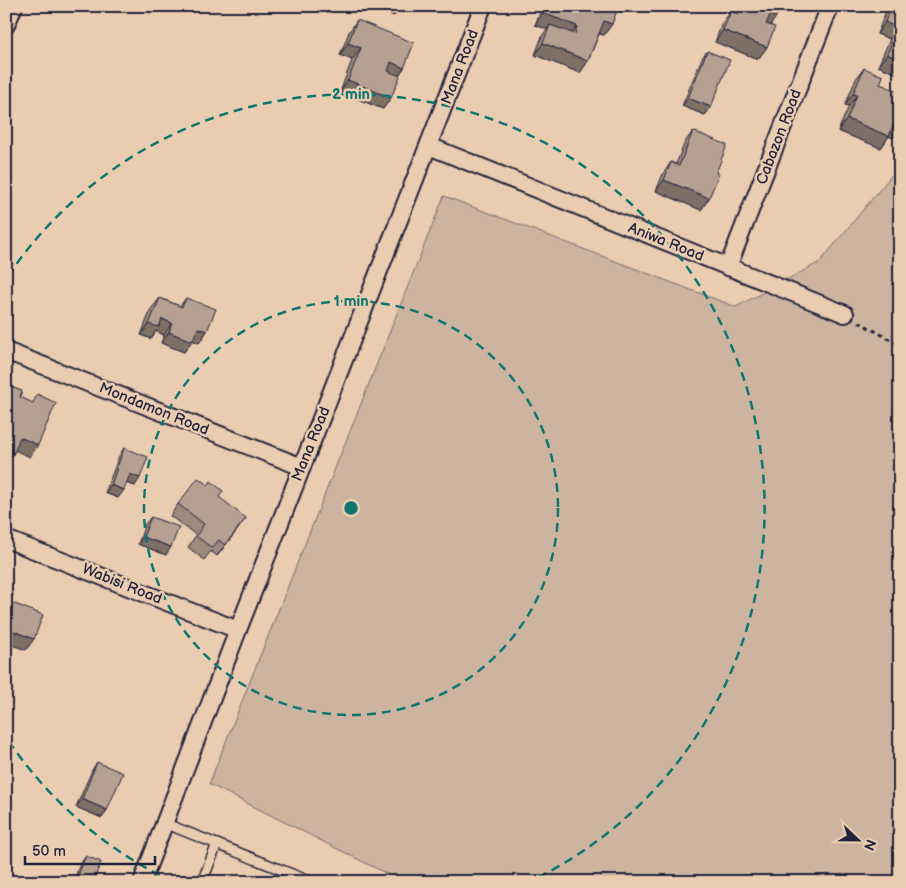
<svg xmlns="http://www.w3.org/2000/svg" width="906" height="888" viewBox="0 0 906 888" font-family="'Balsamiq Sans',sans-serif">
<rect width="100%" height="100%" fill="#eacdb1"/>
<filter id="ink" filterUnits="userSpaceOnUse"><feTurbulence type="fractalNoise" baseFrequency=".02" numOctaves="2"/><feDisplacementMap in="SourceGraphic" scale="10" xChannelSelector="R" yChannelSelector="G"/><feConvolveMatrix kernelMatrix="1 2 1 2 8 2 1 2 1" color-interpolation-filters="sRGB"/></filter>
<g filter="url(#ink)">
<!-- green -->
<path fill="#cdb4a0" stroke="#786b6e" d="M900,165V882H403L209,784L444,196L736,307L820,262Z"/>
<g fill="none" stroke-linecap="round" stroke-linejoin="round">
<!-- service casing -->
<g stroke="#22223b" stroke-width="12">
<g id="service">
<path d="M164,823L312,882"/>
<path d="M202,882L217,844"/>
</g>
</g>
<!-- minor casing -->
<g stroke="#22223b" stroke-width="20">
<g id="minor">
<path d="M6,25L14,6"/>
<path d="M429,146L845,314"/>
<path d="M728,267L830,6"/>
<path d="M6,351L302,467"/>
<path d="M6,539L238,630"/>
<path d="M142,882L238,630L483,6"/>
</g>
</g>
<!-- path -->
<path stroke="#22223b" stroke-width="3" stroke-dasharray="4 4" stroke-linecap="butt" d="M859,322L900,345"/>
<!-- service -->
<use href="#service" stroke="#eacdb1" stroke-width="9"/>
<!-- minor -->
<use href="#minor" stroke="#eacdb1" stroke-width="16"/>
</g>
<!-- wall -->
<g fill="#9d8a7d" stroke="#22223b">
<path d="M544,6H617L612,24L604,35L599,34L588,61L580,73L535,55L542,36L547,29L535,25L540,12Z"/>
<path d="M729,6H780L770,25L767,47L758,59L715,42L722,23L729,14L727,13Z"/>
<path d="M888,6H900V75L878,66L890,39L877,34Z"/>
<path d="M357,20L404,68L399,75L383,109L340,92L352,60L340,55L349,32Z"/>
<path d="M707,51L711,107L705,115L682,106L702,58Z"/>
<path d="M864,68L880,84L898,112H900V127L893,138L889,136L881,148L838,131L849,106L845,105L856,79Z"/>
<path d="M693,131L716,173L709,198L701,210L656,191L663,174L671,162L676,164L685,142Z"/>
<path d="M160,298L180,306L186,298L207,331L199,343L192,340L184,352L161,343L164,335L156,331L151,339L141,335L151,309Z"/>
<path d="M124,448L135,486L126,483L118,498L105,493L119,456Z"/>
<path d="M219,497L238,529L217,556L211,551L204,560L188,547L196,535L170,516L178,504Z"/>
<path d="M151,517L166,555L138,544L145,524Z"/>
<path d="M97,762L107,810L102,818L76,807L92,770Z"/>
<path d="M86,856L93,882H73L80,864Z"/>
</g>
<!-- shaded-wall -->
<g fill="#7f7066" stroke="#22223b">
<path d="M216,6H224L222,8Z"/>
<path d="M368,6H401L394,16Z"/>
<path d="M731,6H740L734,16L731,11L729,14L727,13Z"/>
<path d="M543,13L577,26L569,38L550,25L547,29L535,25Z"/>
<path d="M770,15L776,17L768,29L762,26Z"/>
<path d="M604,21L612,24L604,35L596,32Z"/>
<path d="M885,22L898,28L890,39L877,34Z"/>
<path d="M723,30L767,47L758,59L715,42Z"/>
<path d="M348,43L361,48L352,60L340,55Z"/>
<path d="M543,43L588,61L580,73L535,55Z"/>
<path d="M887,54L900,60V75L878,66Z"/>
<path d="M391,62L404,68L396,79L383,74Z"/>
<path d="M348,80L391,98L383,109L340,92Z"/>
<path d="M853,94L857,95L849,106L845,105Z"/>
<path d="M688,98L711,107L705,115L682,106Z"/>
<path d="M847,119L889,136L881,148L838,131Z"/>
<path d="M894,123L900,126V127L893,138L886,135Z"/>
<path d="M664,180L709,198L701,210L656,191Z"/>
<path d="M162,319L172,323L164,335L156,331L151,339L141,335L149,324Z"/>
<path d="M198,328L207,331L199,343L189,339Z"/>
<path d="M169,332L192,341L184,352L161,343Z"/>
<path d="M20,437L38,445L30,457L12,449Z"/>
<path d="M6,450L14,453L6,463Z"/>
<path d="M130,474L140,478L135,486L124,482Z"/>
<path d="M111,485L124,490L118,498L105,493Z"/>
<path d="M246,518L238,529L217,556L225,545Z"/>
<path d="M143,537L171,547L166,555L138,544Z"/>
<path d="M6,628L34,639L26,650L6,643Z"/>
<path d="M82,799L107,810L102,818L76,807Z"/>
</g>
<!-- building -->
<g fill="#b6a091" stroke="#22223b">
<path d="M546,6H617L618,7L612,24L604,21L588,61L543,43L550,25L575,34L577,26L543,13Z"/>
<path d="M741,6H780L776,17L770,15L766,24L775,27L767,47L723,30L731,11L738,14Z"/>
<path d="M891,6H900V60L887,54L898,28L885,22Z"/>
<path d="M357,20L414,43L404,68L391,62L388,71L400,76L391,98L348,80L361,48L348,43Z"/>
<path d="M707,51L730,60L711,107L688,98Z"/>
<path d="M864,68L883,76L880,84L900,92V109L898,112H900V126L894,123L889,136L847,119L857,95L853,94Z"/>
<path d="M693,131L727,145L716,173L719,174L709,198L664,180L671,162L679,166Z"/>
<path d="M160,298L182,307L186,298L216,309L207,331L198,328L192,341L169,332L172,323L162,319L159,327L149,324Z"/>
<path d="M9,386L22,391L20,397L33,403L37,394L56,403L38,445L20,437L14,453L6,450V392Z"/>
<path d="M124,448L148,457L140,478L130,474L124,490L111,485Z"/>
<path d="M198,478L208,485L211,481L223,491L219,497L246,518L225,545L219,540L212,548L196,536L204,524L178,504Z"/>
<path d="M151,517L179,527L171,547L143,537Z"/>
<path d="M6,591L13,594L10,602L43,615L34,639L6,628Z"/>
<path d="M97,762L123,773L107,810L82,799Z"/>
<path d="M86,856L101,862L93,882H75Z"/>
</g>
</g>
<!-- distance rings -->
<g fill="none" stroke="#0f766e" stroke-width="2.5" stroke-dasharray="9 6">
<circle cx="351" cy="508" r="207"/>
<path d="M173 882A414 414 0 0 1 8 740M8 276A414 414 0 1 1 529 882"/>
</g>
<g text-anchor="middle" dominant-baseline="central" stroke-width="5" stroke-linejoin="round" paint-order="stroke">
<!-- street labels -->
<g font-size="15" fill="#22223b" stroke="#eacdb1">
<text transform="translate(460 67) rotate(-69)">Mana Road</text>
<text transform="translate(779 137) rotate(-69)">Cabazon Road</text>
<text transform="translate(666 242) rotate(22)">Aniwa Road</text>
<text transform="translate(154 409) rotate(22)">Mondamon Road</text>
<text transform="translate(311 444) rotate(-68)">Mana Road</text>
<text transform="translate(122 584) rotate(22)">Wabisi Road</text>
</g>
</g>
<circle cx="351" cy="508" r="8" fill="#0f766e" stroke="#eacdb1" stroke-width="2.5"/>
<g font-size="15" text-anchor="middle" font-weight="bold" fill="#0f766e" stroke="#eacdb1" stroke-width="5" stroke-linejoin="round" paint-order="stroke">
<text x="351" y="99">2 min</text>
<text x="351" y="306">1 min</text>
</g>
<!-- margin -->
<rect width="906" height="888" fill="none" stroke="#eacdb1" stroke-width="25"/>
<rect x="12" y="12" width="881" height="863" fill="none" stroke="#22223b" stroke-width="2" filter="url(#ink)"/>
<!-- north arrow -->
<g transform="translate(858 840) rotate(112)" stroke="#eacdb1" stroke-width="4" paint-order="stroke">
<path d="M0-4L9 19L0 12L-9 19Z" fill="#22223b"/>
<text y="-8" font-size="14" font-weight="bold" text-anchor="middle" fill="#22223b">N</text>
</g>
<!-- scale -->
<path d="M25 856v8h130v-8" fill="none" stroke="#22223b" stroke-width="2.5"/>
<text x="32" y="856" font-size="15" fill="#22223b" stroke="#eacdb1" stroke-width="4" paint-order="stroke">50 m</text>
</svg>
